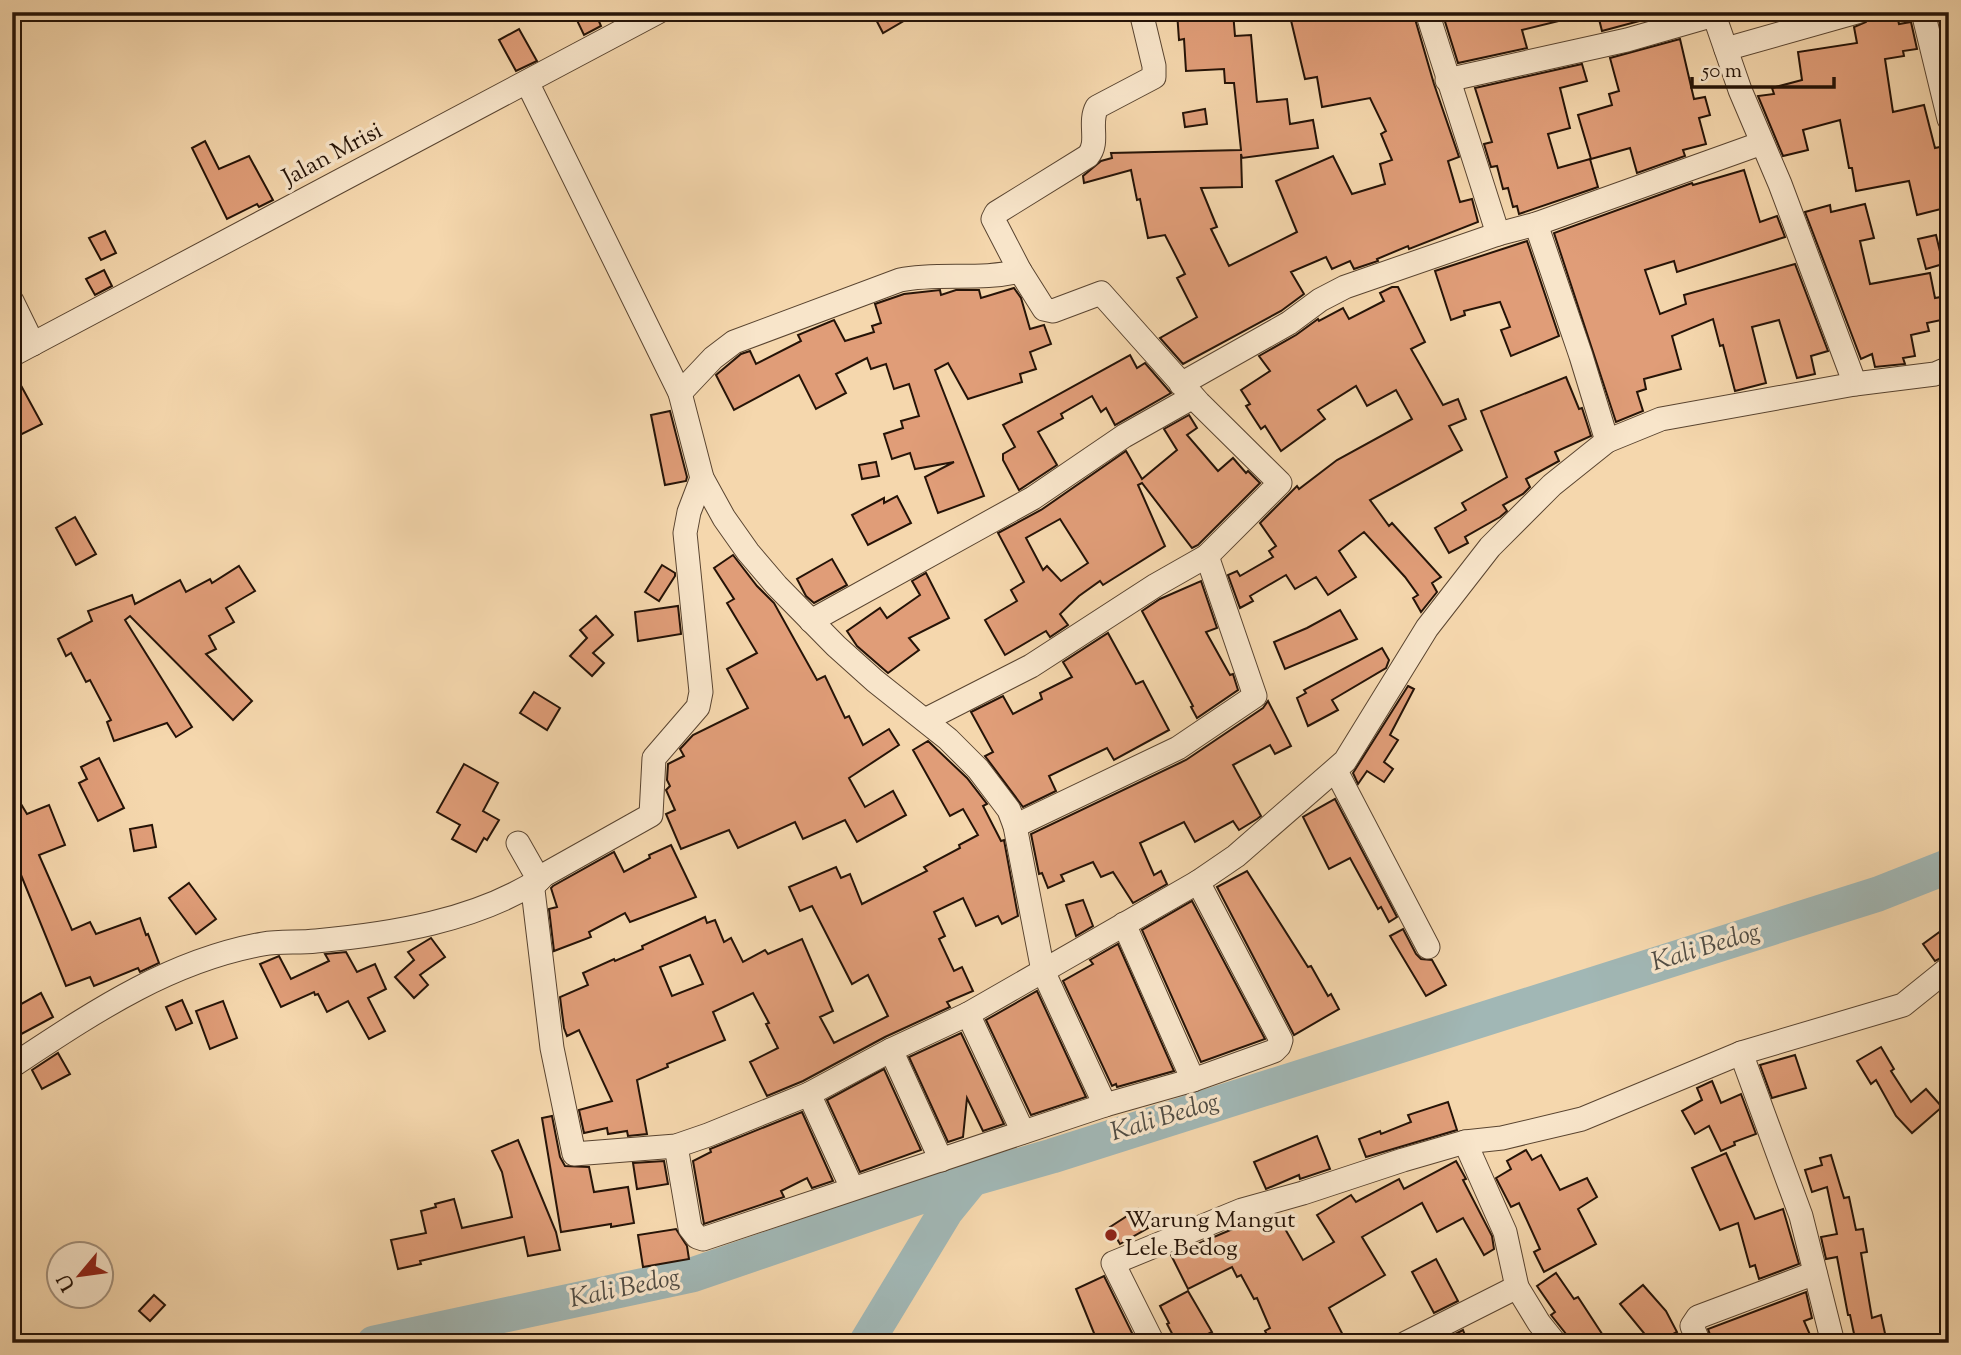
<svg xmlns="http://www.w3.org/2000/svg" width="1961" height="1355" viewBox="0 0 1961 1355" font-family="'Sorts Mill Goudy',serif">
<rect width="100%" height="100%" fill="#f5d7ad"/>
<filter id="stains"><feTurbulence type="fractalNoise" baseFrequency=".00286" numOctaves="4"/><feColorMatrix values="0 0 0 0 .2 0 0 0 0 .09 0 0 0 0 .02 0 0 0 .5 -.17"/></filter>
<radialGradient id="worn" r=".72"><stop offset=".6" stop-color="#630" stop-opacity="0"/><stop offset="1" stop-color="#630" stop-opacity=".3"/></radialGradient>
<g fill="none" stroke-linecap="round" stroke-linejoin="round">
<!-- river -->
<g stroke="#a1b7b5" stroke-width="35">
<path d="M374,1343L692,1275L972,1179L1052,1156L1878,894L1949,866"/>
<path d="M866,1343L946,1211L972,1179"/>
</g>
</g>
<!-- building -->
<g fill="#e09d78" stroke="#251307" stroke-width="2" fill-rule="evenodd">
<path d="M573,12H595L601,26L584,35Z"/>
<path d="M872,12H919L883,33Z"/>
<path d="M1177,12H1233L1235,36L1251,35L1257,102L1287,99L1290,124L1313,120L1318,148L1242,158L1241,154L1242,187L1201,188L1217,227L1211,229L1229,266L1297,232L1276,181L1333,156L1352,194L1385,184L1380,164L1392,160L1381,134L1386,131L1370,98L1322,107L1317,77L1305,79L1289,12H1413L1434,84L1459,157L1448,161L1460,202L1472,199L1478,222L1409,249L1408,246L1377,259L1378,261L1354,269L1350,261L1332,269L1326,257L1291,272L1304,294L1281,311L1183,364L1160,338L1197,317L1177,278L1185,274L1165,235L1148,238L1140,199L1137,200L1131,170L1084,183L1083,176L1101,161L1112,158L1111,153L1241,150L1234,83H1225L1224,69L1186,71L1184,39L1179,40Z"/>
<path d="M1442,12H1570L1571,18L1522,30L1527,48L1458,63Z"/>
<path d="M1606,12H1673L1602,31L1598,15Z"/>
<path d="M1883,12H1896L1899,24L1911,22L1917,49L1903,51L1904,56L1885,59L1893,112L1924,105L1935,148L1949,145V175L1945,176L1949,190V207L1917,215L1909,181L1856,191L1852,168H1849L1840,120L1803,130L1808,150L1783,156L1758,96L1774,94L1772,88L1802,80L1798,52L1857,43L1854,27L1866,22L1871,15Z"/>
<path d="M1937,12H1949V59Z"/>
<path d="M519,29L537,61L516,71L499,40Z"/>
<path d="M1680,39L1694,99L1705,97L1710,115L1699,118L1706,144L1683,150L1685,156L1637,173L1630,148L1591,159L1578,115L1612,105L1609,94L1619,91L1610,58Z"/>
<path d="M1582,64L1587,81L1560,88L1570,128L1548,134L1558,168L1590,159L1598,187L1519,214L1517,206L1513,207L1508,188L1503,189L1497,166L1491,167L1484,144L1492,142L1475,88Z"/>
<path d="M1205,109L1207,124L1185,127L1183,113Z"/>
<path d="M205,141L219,169L249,156L273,200L259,207L257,204L227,219L192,148Z"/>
<path d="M1744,170L1760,222L1777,216L1785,237L1677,272L1674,261L1645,270L1660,314L1686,304L1684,295L1795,264L1828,351L1811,356L1815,374L1797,378L1779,320L1752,327L1766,383L1735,391L1723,345L1720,346L1713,319L1672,336L1681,369L1644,379L1646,389L1637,392L1643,411L1616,422L1554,233L1692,183L1693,185Z"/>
<path d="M1865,204L1874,238L1860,241L1870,284L1930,273L1935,298L1941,297L1946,319L1927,323L1929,331L1911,335L1915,356L1903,358L1905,364L1875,367L1872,354L1861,359L1805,212L1830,205L1831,212Z"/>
<path d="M105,231L116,253L101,260L89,238Z"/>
<path d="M1936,235L1943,264L1926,269L1918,239Z"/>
<path d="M1527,241L1559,336L1511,356L1501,330L1510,327L1500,302L1464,311L1465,315L1451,320L1435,271Z"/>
<path d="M104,270L112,286L95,295L86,279Z"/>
<path d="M1392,287H1398L1425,342L1411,349L1443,405L1458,399L1466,419L1449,426L1462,450L1370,500L1389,526L1392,523L1441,577L1432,583L1437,592L1421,612L1413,598L1418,595L1405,577L1364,532L1339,551L1356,577L1328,595L1316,577L1295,589L1286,575L1250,596L1253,601L1240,608L1228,575L1237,571L1240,576L1273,557L1269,551L1276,546L1260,523L1297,486L1299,489L1337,460L1412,419L1396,390L1367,406L1356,386L1318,410L1325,419L1281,451L1265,426L1261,429L1246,406L1250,404L1241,390L1270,371L1259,356L1296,335L1318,319L1319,321L1343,308L1349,319L1384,301L1380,293Z"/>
<path d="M1014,288L1021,298L1030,329L1044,325L1051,344L1030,352L1036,369L1020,374L1022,382L968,399L948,363L935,370L984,496L938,513L925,477L954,462L915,469L910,453L892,459L884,434L903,428L901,421L919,416L909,384L894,389L886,364L871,369L867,358L836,374L846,393L816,409L799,375L734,410L716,375L741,354L750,351L756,364L801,341L798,335L834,320L845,341L874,332L872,326L881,323L875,304L904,294L940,290L941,295L956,290H979L981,298Z"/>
<path d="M1130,355L1137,368L1145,363L1171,393L1115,425L1106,408L1101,412L1092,396L1061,414L1063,418L1038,432L1057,465L1019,490L1003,460V454L1015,447L1003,425Z"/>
<path d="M12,369L42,424L18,436L12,425Z"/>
<path d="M1566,377L1579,409L1582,408L1591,436L1555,452L1559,461L1526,479L1530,487L1523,494L1503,505L1507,511L1500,517L1465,537L1468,543L1449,553L1435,528L1466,510L1462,503L1507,477L1481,411Z"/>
<path d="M670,411L687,477L686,481L665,485L651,415Z"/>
<path d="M1189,415L1197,428L1187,435L1218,471L1233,458L1246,473L1248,471L1260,483L1198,545L1192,548L1142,483L1138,485L1165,546L1103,585L1100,581L1079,596L1060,614L1068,625L1050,637L1046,631L1005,655L985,620L1017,601L1011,590L1024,582L998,533L1041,510L1126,451L1142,479L1177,450L1164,429ZM1060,519L1088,563L1061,581L1047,566L1043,570L1026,538Z"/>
<path d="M876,462L879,476L862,479L859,465Z"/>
<path d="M897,496L911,523L868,545L852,515L884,498V503Z"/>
<path d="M75,517L96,554L76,565L56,528Z"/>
<path d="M733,555L757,586L774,603L817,680L825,676L845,718L849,716L863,745L889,729L899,745L849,778L865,807L893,791L906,815L857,842L845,820L803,839L795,822L738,848L729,830L681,849L666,814L675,810L666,790L670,786L667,780L668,764L684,756L680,749L693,735L748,708L727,669L757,653L727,603L734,599L714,568Z"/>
<path d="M832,559L847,585L814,603L806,596L797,579Z"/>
<path d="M662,565L675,573V576L659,601L645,592Z"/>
<path d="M239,566L255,591L226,608L234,622L209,636L216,649L206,654L252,701L233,720L130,616L125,620L192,727L176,737L167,723L114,741L107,722L111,720L90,680L86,682L71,653L66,656L58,639L92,621L88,611L132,595L135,604L180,580L186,592L210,579L212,583Z"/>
<path d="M926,573L949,618L909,638L919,650L888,673L857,646L847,631L880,608L887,618L920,595L912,581Z"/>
<path d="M1201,581L1217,628L1206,632L1230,675L1233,674L1238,690L1197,718L1191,707L1193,706L1142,611L1160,599Z"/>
<path d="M678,606L681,634L638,641L635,612Z"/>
<path d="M1340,610L1357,639L1285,669L1274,642L1307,628Z"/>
<path d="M596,616L613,635L593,653L604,663L592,676L570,656L587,638L580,630Z"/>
<path d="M1108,633L1136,684L1143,681L1169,730L1114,760L1107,748L1049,776L1056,791L1023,807L985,756L993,752L971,712L1003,696L1013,714L1042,699L1040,693L1072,677L1063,662Z"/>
<path d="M1382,648L1389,660L1386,668L1332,700L1338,710L1308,726L1297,698L1306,693L1304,690Z"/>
<path d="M1408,686L1414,689L1390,735L1398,740L1384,762L1393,769L1384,782L1367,771L1358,784L1353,773Z"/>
<path d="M534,692L560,708L547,730L520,713Z"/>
<path d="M1268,701L1291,746L1275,754L1270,745L1233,765L1261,816L1257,819L1239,830L1233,821L1195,842L1184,822L1140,843L1154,875L1161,871L1167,884L1133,903L1113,872L1101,877L1093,862L1061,875L1064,881L1048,888L1042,873L1039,874L1031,834L1186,760L1263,708Z"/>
<path d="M928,741L967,778L987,804L983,806L1001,841L1004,840L1018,916L1002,924L998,916L976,926L963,898L934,912L945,936L939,939L954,971L962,967L973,991L947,1002L950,1007L885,1037L803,1081L767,1096L750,1062L778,1048L766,1024L769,1023L753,993L713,1012L725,1040L667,1064L668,1067L637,1080L647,1134L628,1136L627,1131L608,1134L607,1128L584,1133L579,1110L612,1101L579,1030L567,1036L564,1028L560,997L588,985L583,973L614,959L615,961L643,949L642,946L705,917L707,923L715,920L724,942L731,938L743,962L765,950L768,954L802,939L833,1011L820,1017L834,1043L888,1016L868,975L852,984L812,906L800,911L789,887L836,867L841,878L850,874L862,904L927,871L924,867L960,848L959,845L978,835L963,809L950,816L913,750ZM690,955L703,984L672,996L660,967Z"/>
<path d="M99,758L124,808L98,821L79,783L87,779L81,767Z"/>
<path d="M464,764L498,783L483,811L499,820L487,840L484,838L476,852L452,839L460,825L437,812Z"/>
<path d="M12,789L27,814L49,805L65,845L39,855L72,930L90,922L96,934L140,918L146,935L148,934L159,963L140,972L138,968L94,986L90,977L66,986L19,870L12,874Z"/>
<path d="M1335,799L1397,917L1389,922L1381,907L1378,909L1350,858L1329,869L1303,817Z"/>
<path d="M152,825L156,847L134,851L130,829Z"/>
<path d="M671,845L696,897L630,922L625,913L589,932L591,937L554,951L549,909L557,907L551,888L553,886L614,852L624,872L650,858L649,855Z"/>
<path d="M1247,871L1308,967L1311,966L1328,996L1331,994L1339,1009L1294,1035L1217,887Z"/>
<path d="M189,883L216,919L196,934L169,898Z"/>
<path d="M1083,900L1093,926L1076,936L1066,905Z"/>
<path d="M1192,901L1265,1039L1201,1062L1142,930Z"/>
<path d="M1949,925V954L1935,961L1923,944Z"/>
<path d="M1403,929L1416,954L1421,959L1432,960L1446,985L1426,996L1390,936Z"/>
<path d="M431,938L445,957L420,975L428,985L414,998L395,977L414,960L408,952Z"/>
<path d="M1118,944L1174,1071L1117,1087L1116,1084L1112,1086L1063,981L1093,964L1090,960Z"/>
<path d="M346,952L357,972L375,964L386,989L368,998L385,1031L369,1039L348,1001L327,1012L318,994L315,995L314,992L281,1007L260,964L279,956L291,979L329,961L325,954Z"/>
<path d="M1037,991L1086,1097L1031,1115L986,1020Z"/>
<path d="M41,993L53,1017L12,1039V1009Z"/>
<path d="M182,1000L192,1023L176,1030L166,1007Z"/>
<path d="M223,1001L237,1038L210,1049L196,1011Z"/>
<path d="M961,1033L1004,1124L983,1131L967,1098L963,1137L948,1142L909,1057Z"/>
<path d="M1881,1047L1894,1069L1891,1071L1911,1102L1926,1089L1942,1107L1912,1133L1896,1116L1876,1080L1871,1084L1857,1061Z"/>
<path d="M58,1053L70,1074L42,1089L32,1070Z"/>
<path d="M1795,1055L1806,1088L1772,1098L1760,1065Z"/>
<path d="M884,1069L921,1150L860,1172L827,1100Z"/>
<path d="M1712,1081L1721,1103L1741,1094L1756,1134L1734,1142L1735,1145L1721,1151L1709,1126L1695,1134L1682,1111L1702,1100L1697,1088Z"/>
<path d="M1448,1102L1457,1130L1366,1157L1359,1139L1380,1131L1381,1134L1411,1122L1408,1115Z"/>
<path d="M802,1112L833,1181L812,1188L807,1178L781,1191L784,1197L704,1224L693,1161L711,1152L710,1149Z"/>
<path d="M552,1116L560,1157L565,1166L589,1167L594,1192L628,1187L634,1223L611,1227V1224L561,1232L542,1118Z"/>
<path d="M1317,1136L1330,1169L1300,1179L1299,1175L1266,1189L1254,1162Z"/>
<path d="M518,1140L556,1232L560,1250L528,1256L524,1237L420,1261L421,1264L398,1269L391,1240L426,1233L421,1211L436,1207L435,1204L454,1199L462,1228L512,1217L502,1172L492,1151Z"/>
<path d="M1526,1150L1532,1160L1541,1155L1560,1190L1587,1178L1597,1197L1578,1209L1596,1244L1544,1272L1534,1252L1540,1249L1519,1203L1511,1207L1496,1178L1511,1169L1507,1161Z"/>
<path d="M1726,1153L1755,1219L1783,1209L1799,1264L1759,1279L1755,1265L1750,1267L1738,1223L1720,1230L1692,1168Z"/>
<path d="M1831,1155L1844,1198L1849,1197L1856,1230L1863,1229L1867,1252L1861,1253L1872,1318L1881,1315L1886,1338L1856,1343L1850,1315H1848L1837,1257L1826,1259L1821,1237L1837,1234L1827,1187L1812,1192L1805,1170L1822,1165L1820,1158Z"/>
<path d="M664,1161L668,1184L637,1189L633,1163Z"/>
<path d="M1456,1161L1466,1179L1463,1180L1492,1236L1494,1249L1484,1255L1463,1218L1437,1232L1422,1203L1362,1237L1385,1275L1329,1308L1347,1343H1271L1265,1331L1270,1328L1257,1298L1254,1299L1241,1275L1237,1277L1232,1267L1188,1289L1171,1255L1247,1223L1277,1215L1303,1260L1334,1242L1317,1215L1351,1195L1356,1202L1399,1179L1404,1189Z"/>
<path d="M1138,1209L1148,1228L1120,1244L1110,1227Z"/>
<path d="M676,1229L687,1246L689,1259L643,1267L638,1235Z"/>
<path d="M1436,1259L1458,1301L1434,1313L1412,1272Z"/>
<path d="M1556,1273L1574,1299L1578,1297L1608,1343H1569L1566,1334L1551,1315L1555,1312L1537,1286Z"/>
<path d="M1104,1276L1134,1337L1124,1343H1098L1076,1289Z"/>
<path d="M1643,1285L1666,1311L1677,1332L1656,1343H1652L1620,1304Z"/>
<path d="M1188,1291L1212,1332L1206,1335L1210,1343H1177L1167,1324L1169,1323L1160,1306Z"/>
<path d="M1806,1292L1812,1318L1804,1321L1811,1337L1800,1343H1713L1708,1329Z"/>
<path d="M154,1295L165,1305L150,1321L139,1311Z"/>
<path d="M1463,1330L1468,1343H1438Z"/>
</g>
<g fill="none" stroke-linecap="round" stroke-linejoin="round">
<!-- minor casing -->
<g stroke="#594430" stroke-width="25">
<g id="minor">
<path d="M1427,12L1498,234"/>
<path d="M1713,12L1740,90L1780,184L1855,384"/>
<path d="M1923,12L1949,119"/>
<path d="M1726,49L1857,12"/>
<path d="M1447,80L1627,40L1714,15"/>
<path d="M527,82L680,393L702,478L724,518L748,552L777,586L836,646L875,681L948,739L978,769L1009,810L1015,826L1043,971L1105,1105"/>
<path d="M1536,224L1581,356L1607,441"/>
<path d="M12,301L33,344"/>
<path d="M12,355L658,12"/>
<path d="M1181,384L1289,323L1320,300L1345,287L1498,234L1536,224L1762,143"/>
<path d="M680,393L713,358L734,342L900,280C939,272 980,281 1020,271"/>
<path d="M702,478L689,512L685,533L701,692L698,707L654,758L651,815L544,875L535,884L533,890L552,1048L574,1154L676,1146L708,1135L809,1094L891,1050L968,1014L1198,882L1236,856L1345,761L1427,628L1490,547L1552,485L1607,441L1661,419L1855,384L1935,374L1949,368"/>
<path d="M811,621L1033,498L1124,436L1193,397"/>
<path d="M925,720L1031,666L1156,585L1207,556L1280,483L1199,403L1101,293L1053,311L1044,309L1020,271L993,219L996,213L1088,156C1100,142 1088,123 1097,107L1154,77V66L1141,12"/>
<path d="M1336,771L1428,947"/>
<path d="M1015,826L1178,748L1255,696L1207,556"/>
<path d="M1124,924L1193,1080"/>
<path d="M968,1014L1023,1132"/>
<path d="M891,1050L941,1160"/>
<path d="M1741,1053L1801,1216L1833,1343"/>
<path d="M12,1066C91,1014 168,961 263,944C280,941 299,943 316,941C392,934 474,921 539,880L518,843"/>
<path d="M809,1094L852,1188"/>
<path d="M1465,1142L1505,1232L1517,1287L1539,1323L1555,1343"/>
<path d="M676,1146L690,1228L697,1237L703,1239L1105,1105L1193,1080L1274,1051L1279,1046L1281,1040L1198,882"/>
<path d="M1153,1343L1113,1263L1242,1210L1303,1193L1403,1160L1465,1142L1502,1138L1582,1119L1741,1053L1903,1005L1949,968"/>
<path d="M1406,1343L1517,1287"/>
<path d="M1699,1343L1692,1326L1698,1317L1815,1273"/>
</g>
</g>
<!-- minor -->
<use href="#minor" stroke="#f8e5ca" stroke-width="23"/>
</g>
<!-- markers -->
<circle fill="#8f2418" stroke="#f8e5ca" stroke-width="2.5" cx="1111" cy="1235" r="7"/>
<g text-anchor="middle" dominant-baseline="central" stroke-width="7" stroke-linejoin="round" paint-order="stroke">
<!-- street labels -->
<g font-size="24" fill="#251307" stroke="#f8e5ca">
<text transform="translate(333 155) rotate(-28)">Jalan Mrisi</text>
</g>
<!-- poi labels -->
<g font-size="24" fill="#251307" stroke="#f8e5ca" text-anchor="start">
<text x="1125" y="1221">Warung Mangut<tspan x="1125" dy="28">Lele Bedog</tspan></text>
</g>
<!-- water labels -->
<g font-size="26" font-style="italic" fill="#504c44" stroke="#f8e5ca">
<text transform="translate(1706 948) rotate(-17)">Kali Bedog</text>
<text transform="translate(1165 1118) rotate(-17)">Kali Bedog</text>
<text transform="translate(625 1289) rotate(-12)">Kali Bedog</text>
</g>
</g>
<!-- margin -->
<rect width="1961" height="1355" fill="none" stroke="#f5d7ad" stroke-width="42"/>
<rect x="14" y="14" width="1933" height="1327" fill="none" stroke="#251307" stroke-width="3.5"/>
<rect x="21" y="21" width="1919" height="1313" fill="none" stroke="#251307" stroke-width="2"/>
<!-- north arrow -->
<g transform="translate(80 1275) rotate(241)"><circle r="33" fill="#f8e5ca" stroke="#a4917c" stroke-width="2"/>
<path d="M0-5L12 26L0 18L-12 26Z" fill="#8f2418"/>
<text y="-10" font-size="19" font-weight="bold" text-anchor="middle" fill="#251307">U</text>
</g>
<!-- scale -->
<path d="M1692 77v10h142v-10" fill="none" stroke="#251307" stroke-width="3.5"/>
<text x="1702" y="77" font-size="21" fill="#251307" stroke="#f8e5ca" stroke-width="5" paint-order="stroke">50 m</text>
<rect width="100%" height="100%" filter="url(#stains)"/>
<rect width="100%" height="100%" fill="url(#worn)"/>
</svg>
